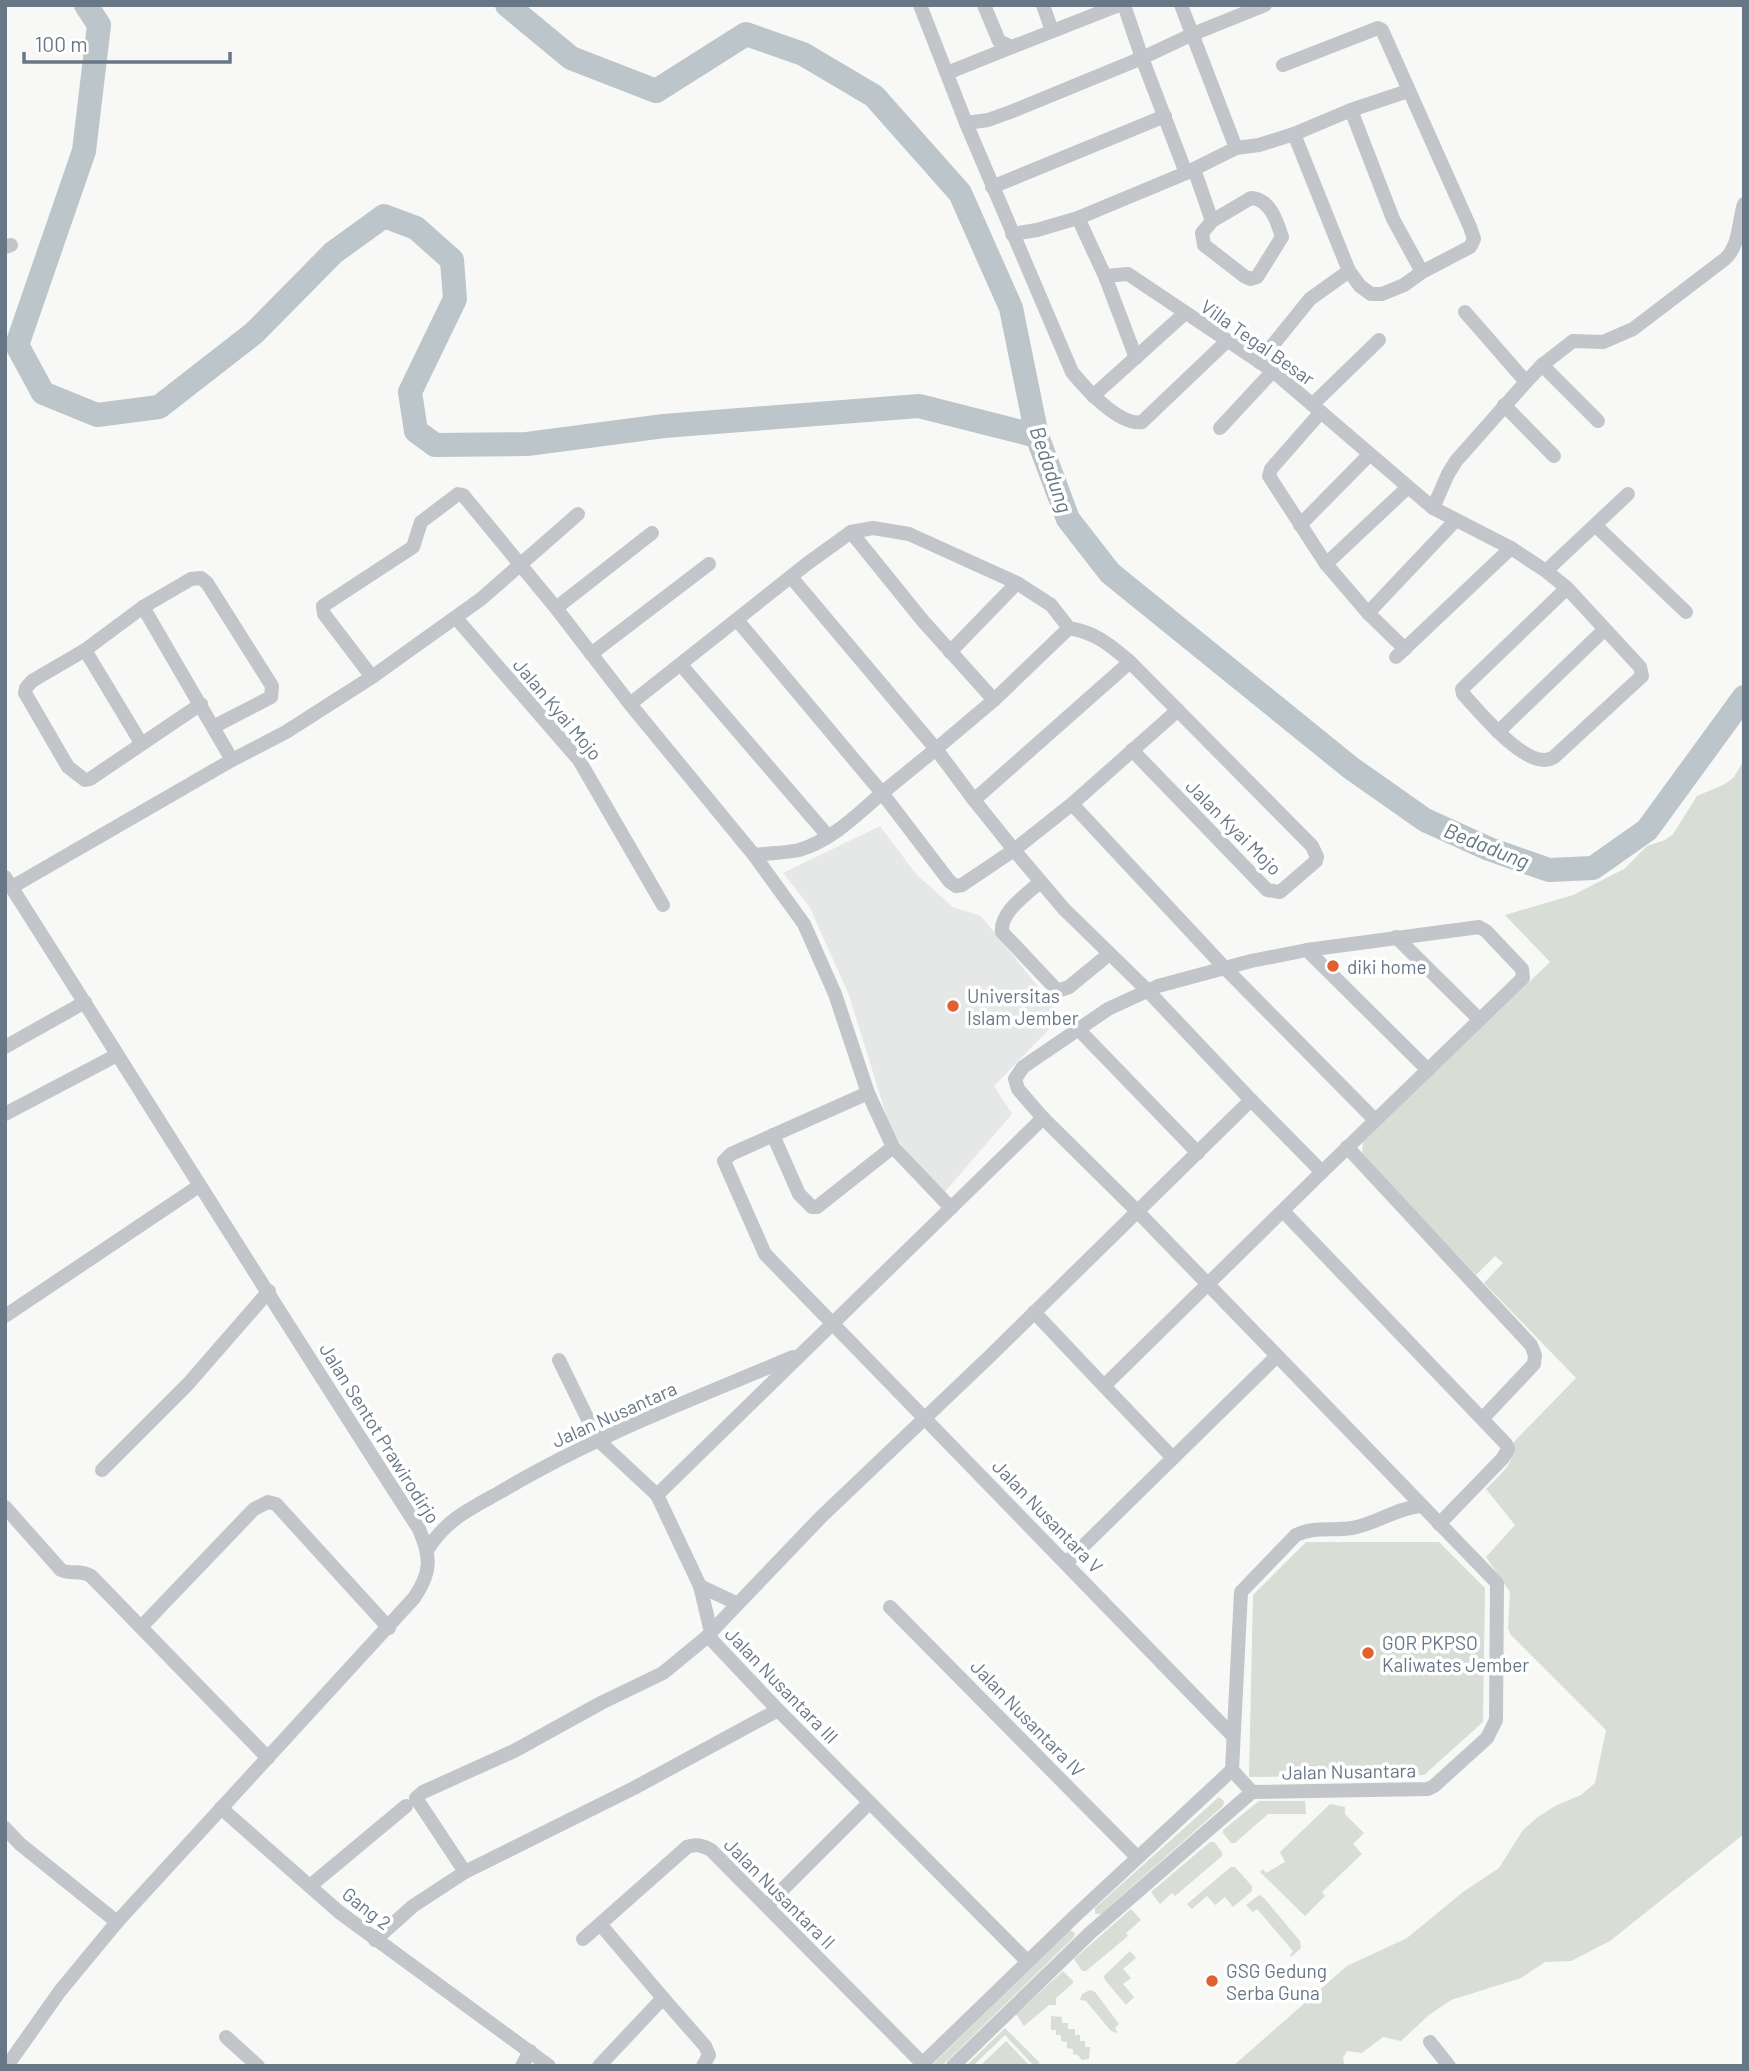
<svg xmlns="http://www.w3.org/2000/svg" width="1749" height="2071" viewBox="0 0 1749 2071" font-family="Barlow,sans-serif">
<rect width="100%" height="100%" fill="#f8f8f6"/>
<!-- built -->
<path fill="#e6e7e7" d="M880,826L916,874L953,907L981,916L1062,1016L994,1086L1012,1114L943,1194L892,1134L849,995L809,906L783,873Z"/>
<!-- green -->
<g fill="#d8ddd5">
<path d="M1744,760V1834L1610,1941L1571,1961L1545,1962L1521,1978L1451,2000L1429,2015L1401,2041L1383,2037L1362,2053L1347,2051L1343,2058L1345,2066H1233L1347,1966L1407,1938L1463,1892L1499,1868L1523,1830L1538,1817L1555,1806L1581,1795L1595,1783L1606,1730L1510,1634L1508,1628L1510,1592L1486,1557L1515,1525L1486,1489C1499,1475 1517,1464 1511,1445L1576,1378L1484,1283L1503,1263L1495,1256L1476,1275L1362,1155L1363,1142L1550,962L1505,915L1573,895L1624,869L1647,846L1665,840L1673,834L1697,796L1725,784L1734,777Z"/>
<path d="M1306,1542H1439L1485,1588L1483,1722L1424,1775L1249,1777L1253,1595Z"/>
<path d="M1219,1797L1224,1801L1223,1806L1101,1914H1095V1908Z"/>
<path d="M1259,1801H1305L1306,1814H1268L1235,1843H1231L1223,1833V1830Z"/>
<path d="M1330,1804L1345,1807V1814L1364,1833L1353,1844L1362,1854L1322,1892L1325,1896L1305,1916L1260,1872L1263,1869L1266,1873L1285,1862L1280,1852Z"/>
<path d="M1210,1842H1214L1222,1852V1856L1175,1896L1172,1893L1160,1904L1151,1892Z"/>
<path d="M1231,1867H1235L1252,1886V1891L1233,1907L1225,1897L1215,1905L1207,1896L1192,1909L1187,1904Z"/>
<path d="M1259,1895L1264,1898L1300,1941L1301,1948L1291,1957L1290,1955L1293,1951L1257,1909L1253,1912L1246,1905Z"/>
<path d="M1131,1909L1141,1920L1126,1933L1128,1936L1086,1971H1082L1074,1959Z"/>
<path d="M1070,1930L1075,1933L1074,1937L942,2066H931Z"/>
<path d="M1130,1951L1136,1958L1123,1969L1131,1978L1123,1984L1134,1997L1126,2005L1105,1980L1104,1976Z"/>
<path d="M1063,1971L1073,1981V1983L1056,1998V2005H1049L1024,2026L1016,2014Z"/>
<path d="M1090,1990L1095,1992L1119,2024L1115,2028L1118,2033L1111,2031L1086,2001L1080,2000L1082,1994Z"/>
<path d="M1051,2016L1062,2017V2023H1068V2029H1075V2035H1080V2041H1085V2047H1090L1089,2059L1082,2060L1078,2055L1073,2054V2049L1067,2048V2042L1061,2041V2035H1056V2030H1051Z"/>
<path d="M1005,2028L1040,2063L1034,2066L1005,2035L973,2066H966Z"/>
<path d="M1006,2041L1030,2066H980Z"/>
</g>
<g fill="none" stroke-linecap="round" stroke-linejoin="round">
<!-- river -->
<g stroke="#bbc5ca" stroke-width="24">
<path d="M86,5L99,25L84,151L17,345L43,393L97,415L159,407L254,333L333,253L384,216L416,228L452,260L455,299L410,392L416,431L435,445L527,444L664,426L919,406L1037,436"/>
<path d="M507,5L571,58L656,91L746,34L803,54L874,96L960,193L1011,308L1037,436L1068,519L1110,573L1351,768L1425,820L1489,849L1549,870L1593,868L1647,830L1744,697"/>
</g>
<!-- minor -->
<g stroke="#c2c5c9" stroke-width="14">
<path d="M920,5L966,123L988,120L1013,111L1142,58L1186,173L1078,218L1105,276L1128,274L1273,371L1433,508L1511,548L1546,571L1567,588L1640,667L1642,676L1554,757C1529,774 1479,711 1463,694L1462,689L1567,588"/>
<path d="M984,5L999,41L1012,47L1119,5"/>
<path d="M1043,5L1052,31"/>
<path d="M1124,5L1142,58L1193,34L1265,5"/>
<path d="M1181,5L1236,148"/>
<path d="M1283,65L1378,28L1382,30L1470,227L1474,239L1470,247L1422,272L1404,285L1382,294H1371L1360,286L1349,271L1294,134"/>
<path d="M947,73L1012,47"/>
<path d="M1351,110L1393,219L1422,272"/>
<path d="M966,123L1072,372C1085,388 1119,426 1142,422L1227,341"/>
<path d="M1194,169L1212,221"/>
<path d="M1186,173L1236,148L1259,145L1294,134L1351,110L1408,91"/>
<path d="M992,187L1165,116"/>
<path d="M1251,198C1270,199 1277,221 1282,237L1257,277L1250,279L1244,276L1204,245L1202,233L1212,221Z"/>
<path d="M1012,234L1037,230L1078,218"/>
<path d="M5,247L11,245"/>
<path d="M1105,276L1136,358"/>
<path d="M1259,362L1310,299L1349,271"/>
<path d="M1542,365L1573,341L1603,342L1633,329L1725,259C1740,245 1738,223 1744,204"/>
<path d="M1526,382L1542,365L1598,421"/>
<path d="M1093,396L1184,314"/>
<path d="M1313,404L1379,340"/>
<path d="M1504,405L1554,456"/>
<path d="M1321,412L1271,469L1269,476L1326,564L1368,613L1455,521"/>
<path d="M1220,428L1273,371"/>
<path d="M1433,508L1448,474L1456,461L1526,382L1465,312"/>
<path d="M1300,525L1369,455"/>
<path d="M1596,526L1686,612"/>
<path d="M851,532L923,621L994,700"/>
<path d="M1326,564L1407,488"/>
<path d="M1546,571L1628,494"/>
<path d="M791,577L936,749L882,793L950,882L956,886L962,885L1014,850L1064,909L1147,990L1251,1100"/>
<path d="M143,607L191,579L201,578L207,583L272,686L271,697L213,727"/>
<path d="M556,608L652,533"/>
<path d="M1368,613L1405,649"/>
<path d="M456,618L579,760L663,905"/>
<path d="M85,650L141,743"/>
<path d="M950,652L1017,583"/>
<path d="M591,654L709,564"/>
<path d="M1396,657L1511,548"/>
<path d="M681,665L828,836"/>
<path d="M372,677L324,614L323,606L413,547L421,522L458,494L463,495L556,608L630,704L808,563L851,532L873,528L909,534L1017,583L1051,605L1069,628C1097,633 1110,645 1130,662L1312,846L1317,857L1316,861L1280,892L1267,890L1132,750"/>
<path d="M201,704L90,779L85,780L68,767L25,693L26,688L32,681L85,650L143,607L232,760"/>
<path d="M630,704L754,855C769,853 785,853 799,850C831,841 858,814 882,793L737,620"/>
<path d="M1178,710L1072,804L1224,967L1375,1120"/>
<path d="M1498,732L1604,630"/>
<path d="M974,800L936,749L994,700L1069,628"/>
<path d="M1072,804L1014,850L974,800L1130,662"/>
<path d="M754,855L804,924L835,994L868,1093L893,1147L951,1208"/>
<path d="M5,877C143,1094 279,1313 419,1529C431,1557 432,1572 414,1598L117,1922L60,1991L7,2066"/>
<path d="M1040,882C1026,895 1000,912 1002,932L1055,988L1060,990L1069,987L1108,955"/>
<path d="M12,887L232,760L286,732L372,677L481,599L578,514"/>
<path d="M1396,937L1479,1019"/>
<path d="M1307,950L1428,1070"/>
<path d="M1079,1030L1198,1153"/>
<path d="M5,1047L85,1002"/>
<path d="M868,1093L731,1154L724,1161L765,1254L1233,1736"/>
<path d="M5,1114L117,1055"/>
<path d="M773,1135L799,1194L812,1207H817L893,1147"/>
<path d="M1347,1147L1531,1345L1535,1355L1534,1364L1483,1418"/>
<path d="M1322,1172L1523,978L1522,969L1486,931L1479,927L1307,950L1251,961L1158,986L1108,1009L1023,1067L1015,1079L1018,1089L1043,1118L1137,1211L1497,1583L1496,1720L1487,1738L1434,1786L1428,1789L1252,1792L1232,1770L1241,1592L1296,1535C1314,1526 1332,1531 1352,1528C1376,1524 1396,1508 1421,1506"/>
<path d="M1283,1211L1506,1444L1508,1449L1503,1458L1439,1524"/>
<path d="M1034,1312L1104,1386"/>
<path d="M5,1316L199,1186"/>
<path d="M559,1360L598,1440L657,1495L700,1586L711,1632L708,1636L778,1710L1027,1961"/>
<path d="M102,1470L188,1384L269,1291"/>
<path d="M657,1495L1043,1118"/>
<path d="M5,1507L61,1570C72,1575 80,1569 91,1576L268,1758"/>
<path d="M428,1549C446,1519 472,1508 502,1491C594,1436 694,1399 793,1357"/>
<path d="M1066,1563L1277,1356"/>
<path d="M700,1586L736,1603"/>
<path d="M890,1607L1137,1857"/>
<path d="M142,1626L254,1509L268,1502L276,1504L389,1628"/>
<path d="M711,1632L821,1517L989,1357L1251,1100L1322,1172L1104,1386L1173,1458"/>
<path d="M221,1808L339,1912L549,2066"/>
<path d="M5,1828L20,1844L117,1922"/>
<path d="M465,1872L416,1798L423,1792L514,1751L601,1703L663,1673L708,1636"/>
<path d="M310,1886L406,1806"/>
<path d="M767,1905L869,1803"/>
<path d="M600,1924L687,1847C696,1844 702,1845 711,1850L922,2063"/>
<path d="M583,1939L600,1924L663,1998L599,2066"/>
<path d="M375,1940L413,1906L465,1872L634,1788L778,1710"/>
<path d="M663,1998L705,2046L709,2055L703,2066"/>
<path d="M226,2037L258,2066"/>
<path d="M1430,2042L1449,2066"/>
<path d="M522,2066L530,2051"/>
<path d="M920,2066L1075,1916L1232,1770"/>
<path d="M953,2066L1090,1933L1252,1792"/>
</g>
</g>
<!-- markers -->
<g fill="#df612f" stroke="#fff" stroke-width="2.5">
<circle cx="1333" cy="966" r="7"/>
<circle cx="953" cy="1006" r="7"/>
<circle cx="1368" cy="1653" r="7"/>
<circle cx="1212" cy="1981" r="7"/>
</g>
<g text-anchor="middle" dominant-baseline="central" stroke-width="7" stroke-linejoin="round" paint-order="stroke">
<!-- street labels -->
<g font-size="19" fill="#687786" stroke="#fff">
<text transform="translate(1258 342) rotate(35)">Villa Tegal Besar</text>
<text transform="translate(558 709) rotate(50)">Jalan Kyai Mojo</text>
<text transform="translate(1234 827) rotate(45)">Jalan Kyai Mojo</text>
<text transform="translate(614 1414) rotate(-24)">Jalan Nusantara</text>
<text transform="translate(380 1433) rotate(58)">Jalan Sentot Prawirodirjo</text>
<text transform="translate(1048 1516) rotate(46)">Jalan Nusantara V</text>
<text transform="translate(782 1685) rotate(46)">Jalan Nusantara III</text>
<text transform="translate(1028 1718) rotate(46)">Jalan Nusantara IV</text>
<text transform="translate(1349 1771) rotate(-1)">Jalan Nusantara</text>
<text transform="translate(780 1893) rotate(45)">Jalan Nusantara II</text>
<text transform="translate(367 1908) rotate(38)">Gang 2</text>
</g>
<!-- poi labels -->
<g font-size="19" fill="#687786" stroke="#fff" text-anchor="start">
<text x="1347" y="966">diki home</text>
<text x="967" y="995">Universitas<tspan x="967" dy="22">Islam Jember</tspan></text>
<text x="1382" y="1642">GOR PKPSO<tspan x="1382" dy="22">Kaliwates Jember</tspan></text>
<text x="1226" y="1970">GSG Gedung<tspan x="1226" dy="22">Serba Guna</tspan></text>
</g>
<!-- water labels -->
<g font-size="21" font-style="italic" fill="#647882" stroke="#fff">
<text transform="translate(1052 469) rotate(71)">Bedadung</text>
<text transform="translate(1487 845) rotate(22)">Bedadung</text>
</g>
</g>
<!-- border -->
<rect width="1749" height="2071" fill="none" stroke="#687786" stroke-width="14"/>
<!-- scale -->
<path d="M24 52v10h206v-10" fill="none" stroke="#687786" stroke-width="3.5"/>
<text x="35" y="52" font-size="21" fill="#687786" stroke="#ffffff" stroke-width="5" paint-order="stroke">100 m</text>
</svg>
